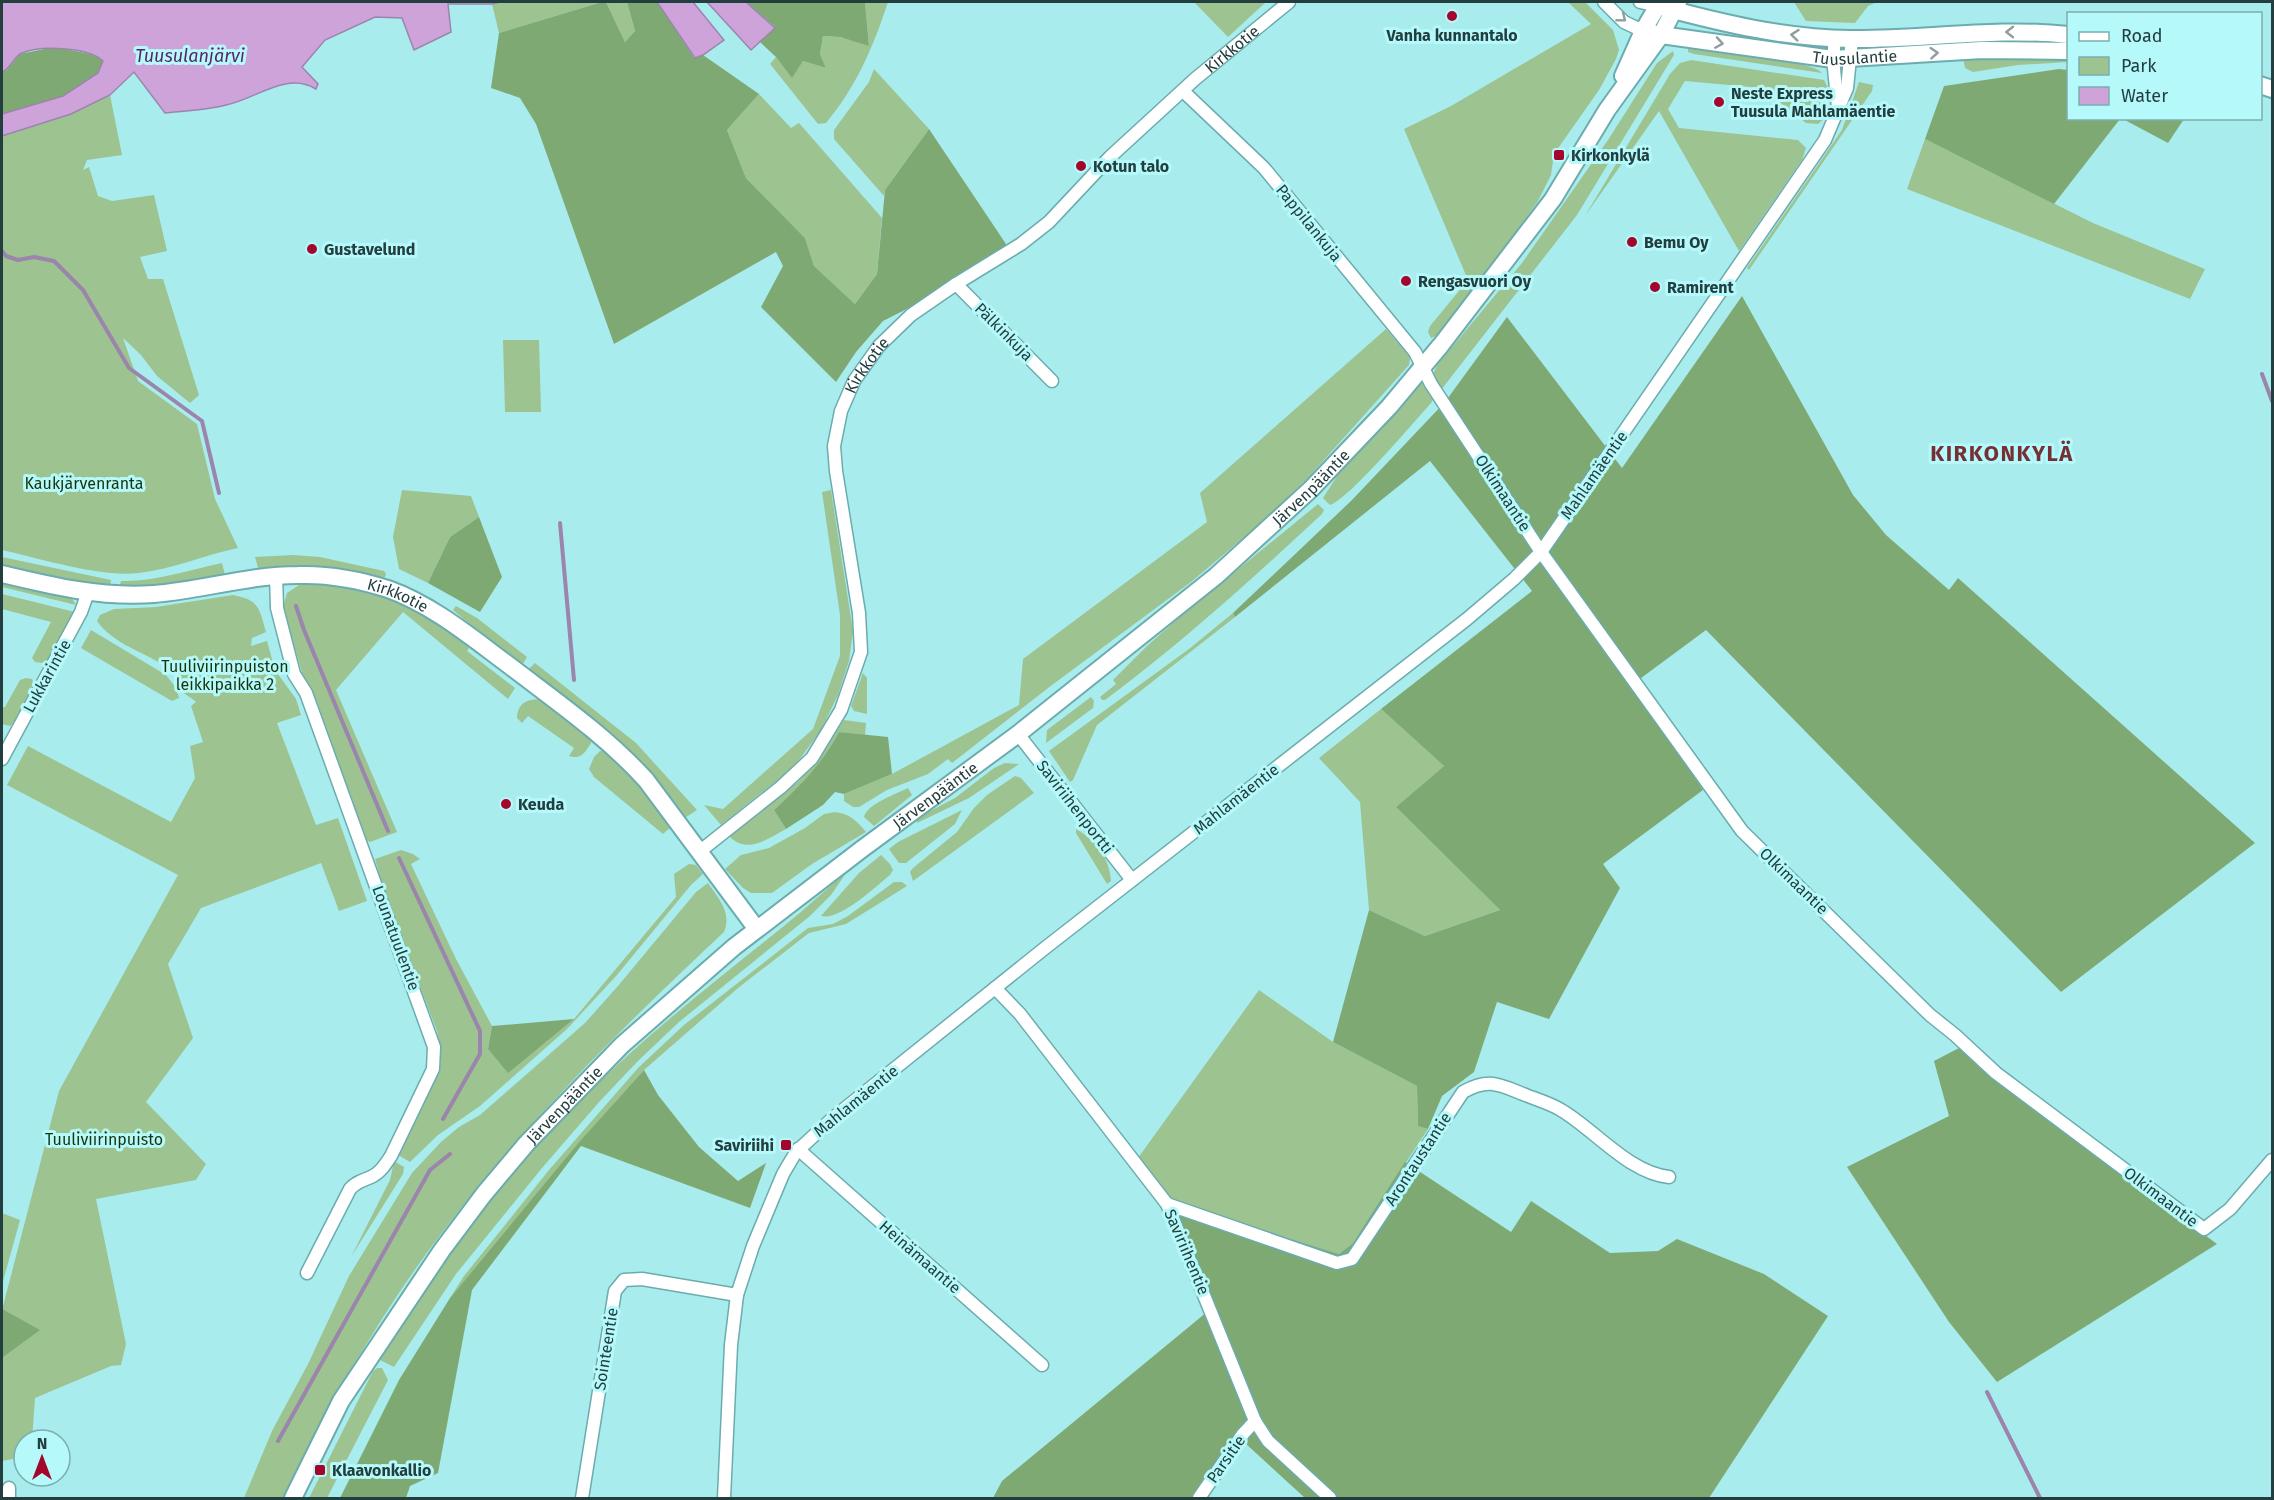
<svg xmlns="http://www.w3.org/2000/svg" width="2274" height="1500" viewBox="0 0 2274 1500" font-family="'Fira Sans',sans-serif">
<rect width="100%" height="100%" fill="#a9ecee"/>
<!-- green -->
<g fill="#9dc391">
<path d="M501,2H602L499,33L492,4Z"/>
<path d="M606,2H627L635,31L625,42Z"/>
<path d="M865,2H888C873,47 857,86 826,123L818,124L770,64L776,57L792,77L803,61L826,68L820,54L823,36L840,37L869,45Z"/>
<path d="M1194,2H1266L1228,37Z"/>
<path d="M1568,2H1585L1613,30L1619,50L1616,59L1599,90L1554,154L1551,175L1538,201L1478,286L1436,336L1431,338L1428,332L1430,326L1468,280L1404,129L1451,106L1591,24Z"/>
<path d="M1794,2H1877L1868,6L1855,23L1806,21Z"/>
<path d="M1688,48H1699C1720,51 1813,61 1822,73L1694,54L1688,52Z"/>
<path d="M1673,51L1674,55L1577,215L1441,390L1432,377L1437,365L1522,263L1608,140L1657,63Z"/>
<path d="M2068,57V62L2018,65L1973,72L1965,68L1963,58Z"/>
<path d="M1691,60L1824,80L1829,90L1825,118L1818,124L1806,123L1762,88L1685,81L1668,109L1679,128L1798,140L1806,148L1802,160L1739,251L1659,111L1585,216L1670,74L1680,63Z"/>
<path d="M874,69L929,129L885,190L884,196L834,139V130L869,82Z"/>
<path d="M1859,82L1873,85L1872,91L1749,270L1747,268L1842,130Z"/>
<path d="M759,94L791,128L799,123L882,218L877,274L855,304L814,266L805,238L746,178L727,130Z"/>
<path d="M110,95L122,155L87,160L83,170L89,167L98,196L112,201L154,195L167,251L140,257L148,279H163L199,395L190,403L157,376L141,355L123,338L138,381L197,424L215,499L238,548C204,555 173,569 139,573C103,578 38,558 2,550V136L71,114Z"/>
<path d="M1925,139L2093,223L2205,269L2190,299L1907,189Z"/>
<path d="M1386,329L1410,357L1409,365L1306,480L1261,523L1191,582L1052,685L952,763L948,759L928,774L887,790L859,807H853L844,801V794L892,774L1019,705L1023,659L1207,522L1200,493Z"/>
<path d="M503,340H539L541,412H505Z"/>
<path d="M1420,382L1424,383L1434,398L1431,403C1414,422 1348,500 1330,505L1323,498L1339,473L1384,425Z"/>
<path d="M402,490L471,496L479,517L450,537L428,583L399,569L393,537Z"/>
<path d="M831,490L853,631L849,661L838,695L821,730L794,767L721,825L704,805L723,809L813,729L840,656V615L822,492Z"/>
<path d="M1318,504L1324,510L1322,514C1252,579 1182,643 1105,700H1102L1100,697L1116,684L1113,680L1147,646L1182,615Z"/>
<path d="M293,555L320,557L384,571L386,574L385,577L381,579L309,567L258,568L255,557Z"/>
<path d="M2,557L111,580L110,588L55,579L2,567Z"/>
<path d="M222,563L225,575L176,585L119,588L121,581C155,582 188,570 222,563Z"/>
<path d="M2,581L68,597L73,600L76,605L2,587Z"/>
<path d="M302,583C349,585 395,596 435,622C447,629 458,639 469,648L467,651L515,688L508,699L403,612L336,690L397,832L370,842L366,840L316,699L302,673L283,607L287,593Z"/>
<path d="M2,594L75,612L50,658L42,663L35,662L32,658L51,622L2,609Z"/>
<path d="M233,595C259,600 259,607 266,632L252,638L251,646L267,641L275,670L296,699L301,715L277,723L316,825L338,818L367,901L339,911L321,863L201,908L168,964L193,1038L146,1102L206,1164L196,1180L96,1199L126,1344L121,1365L111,1366L35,1398L32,1440H24V1457L2,1461V1358L39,1330L2,1310L59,1091L178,875L7,785L28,746L171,822L195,778L190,746L203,742L191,706L196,702C193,699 188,696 185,694C178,687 179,675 167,667C144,652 113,644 97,621L100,615L114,609L156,607Z"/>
<path d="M456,606L477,618L527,657L521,667L453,610Z"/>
<path d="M1233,613L1235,617L1097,725L1073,780L1070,782L1049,751L1189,649Z"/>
<path d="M91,630L166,675L176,688L179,698L172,701L81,648Z"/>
<path d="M535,663L636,743L697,810L683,819L527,671Z"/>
<path d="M863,673L867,678V714L854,711L851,706Z"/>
<path d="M26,678L32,679L34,686L15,722L10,726L2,724V707H5L20,680Z"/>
<path d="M1091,697L1094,701L1093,708L1046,743L1047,730Z"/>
<path d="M539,699L590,736L591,743C585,752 582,760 569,756L574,748L528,716L522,723L517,718C518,703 526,700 539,699Z"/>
<path d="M1381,709L1444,766L1396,807L1500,910L1425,936L1369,910L1360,802L1319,758Z"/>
<path d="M844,720L866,723L865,735L839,732C821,765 802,785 774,810L786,829C767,839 747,855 729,836L799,781L824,751Z"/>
<path d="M600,751H608L644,790L671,827L663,834L594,777L589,769L594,757Z"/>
<path d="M1005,763L1019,764L969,798L917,823V818L955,798L994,768Z"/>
<path d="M1015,776L1021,778L1034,793L913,881L910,872L913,868L957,832L974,808L987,795Z"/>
<path d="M908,788L912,795L874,826L864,817C867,804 896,794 908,788Z"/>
<path d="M962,810L955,824L906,863H899L889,849L898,842Z"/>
<path d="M835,812C850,814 856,820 866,832L812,864L772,893H751L743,888L725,869L741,855L769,848L805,828L824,814Z"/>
<path d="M1076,829C1097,841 1109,858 1111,881L1107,884L1076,833Z"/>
<path d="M401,850L413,854L420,859L411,864L456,959L492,1026L488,1049L508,1072L574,1019L676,897L674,874L689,864L696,865L703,874L691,885L617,975L567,1029L480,1106L438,1135L410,1162L398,1155L440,1068L441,1050L437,1031L385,894L375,859Z"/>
<path d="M881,855L890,864L893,870L890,875C875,887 840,921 821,916L859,873Z"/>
<path d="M846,873L831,895L810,916L679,1022L638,1061L600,1101L542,1168L456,1274L394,1367L380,1360C434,1268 504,1176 580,1101C643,1037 714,982 784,926C805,909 825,890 846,873Z"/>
<path d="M894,882H902L907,886L846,924L809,933L738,988L644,1070L579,1142L450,1298L464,1276L549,1170L638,1068L684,1025L808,928L833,924L848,916Z"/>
<path d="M708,883C719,899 732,913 724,932C596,1052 470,1177 377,1327C342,1382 313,1440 283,1498H244L272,1431L308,1364L349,1276L412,1173L441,1142L459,1127L480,1115L585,1023L618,986L696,892Z"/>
<path d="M1259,990L1333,1042L1417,1086L1418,1125L1428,1129L1353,1243L1339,1254L1173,1202L1138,1158Z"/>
<path d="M394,1161L404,1167L403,1174L351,1257L390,1180Z"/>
<path d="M2,1213L20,1220L2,1285Z"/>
<path d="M377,1368H382L388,1380L327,1498H309L373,1371Z"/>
</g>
<!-- forest -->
<g fill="#7fa973">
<path d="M602,2H606L625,42L635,31L627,2H657L694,58L703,55L759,94L727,130L746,178L805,238L814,266L855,304L877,274L885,190L929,129L1010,250L956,284L883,321L856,352L836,382L761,307L783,266L776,252L614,344L536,124L520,98L491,88L499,33Z"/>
<path d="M746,2H865L869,46L840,37L823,36L820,54L826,68L803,61L792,78L776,57L760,42L775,27Z"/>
<path d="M54,47L96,55L103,61L98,73L63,96L2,114V72L7,70L20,54Z"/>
<path d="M2059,69L2068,70V118L2120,119L2054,204L1925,139L1944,86Z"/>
<path d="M2123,119L2184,118V119L2168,143Z"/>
<path d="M1742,296L1853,495L1886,535L1949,590L1958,578L2255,843L2061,992L1706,630L1633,684L1703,790L1603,864L1620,888L1549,1019L1497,1002L1474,1072L1442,1096L1428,1129L1418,1126L1417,1086L1333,1042L1369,910L1425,936L1500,910L1396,807L1444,766L1381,709L1532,591L1430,461L1235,617L1233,613L1351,501L1445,402L1507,317L1622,468Z"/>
<path d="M479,517L502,577L480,612L428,583L450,537Z"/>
<path d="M839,732L888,737L892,774L844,794L835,792L823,805L786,829L774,810C801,785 821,765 839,732Z"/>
<path d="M574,1019L508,1073L488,1049L492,1026Z"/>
<path d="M1959,1048L1981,1069L2217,1244L1997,1382L1949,1322L1847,1167L1949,1116L1934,1061Z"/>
<path d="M644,1070L658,1095L699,1147L738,1181L766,1163L750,1208L581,1146L472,1290L438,1473L410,1486L406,1498H340L399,1380L450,1298L579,1142Z"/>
<path d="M1405,1162L1511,1232L1531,1201L1610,1253L1658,1251L1677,1239L1764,1274L1828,1316L1709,1498H1305L1245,1443L1207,1498H993L1002,1481L1213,1307L1174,1213L1173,1202L1339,1254L1353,1243Z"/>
<path d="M2,1309L40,1330L2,1358Z"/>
</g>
<!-- water -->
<g fill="#cea3da" stroke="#9b85ac" stroke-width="1.5">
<path d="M2,2H501L492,4H448L451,32L414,50L402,18L375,17L325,40L302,67L318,84L316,89C286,71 256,99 226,105C207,110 185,111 165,113L134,72L110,95L71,114L2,136V114L63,96L98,73L103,61C88,47 40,45 22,53C13,57 11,69 2,72Z"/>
<path d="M657,2H693L724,40L703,55L695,58Z"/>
<path d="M707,2H746L775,28L751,50Z"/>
</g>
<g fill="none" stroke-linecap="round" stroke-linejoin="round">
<!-- stream -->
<g stroke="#9b85ac" stroke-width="4">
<path d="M2,251L6,256L18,260L34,257L54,261L83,290L129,368L202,421L219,493"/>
<path d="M2262,374L2272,401"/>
<path d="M560,523L574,680"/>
<path d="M296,606L304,630L388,831"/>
<path d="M399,858L480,1031V1054L443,1119"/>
<path d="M1987,1392L2040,1498"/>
<path d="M278,1441L430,1170L450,1154"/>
</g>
<!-- street casing -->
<g stroke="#6bacae" stroke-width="15">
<g id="street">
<path d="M1604,2L1624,22L1643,31"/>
<path d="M1640,2L1658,6"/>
<path d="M1835,38L1833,59L1838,108"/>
<path d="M1183,91L1264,168L1415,352L1431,384L1541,552L1742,831L1930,1015L1955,1035L1996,1073L2204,1229L2230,1209L2272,1160"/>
<path d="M956,284L1052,381"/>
<path d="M276,575L277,608L294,674L306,693L314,715L434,1047L433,1069L391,1156C385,1165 380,1173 371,1177C362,1181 356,1182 350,1189L307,1273"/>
<path d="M1018,734L1132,880"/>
<path d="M2,759L81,612L88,592"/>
<path id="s1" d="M699,852L781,787L812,758L841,710L861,652L859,613L836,471L834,446L841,411L854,381L879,346L911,315L956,284L1021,244L1049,222L1110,157L1195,79L1289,2"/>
<path d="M995,988L1020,1014L1167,1204L1255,1421L1268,1441L1330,1498"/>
<path d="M798,1149L1042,1365"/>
<path d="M1167,1204L1337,1263L1352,1259L1463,1092C1488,1078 1498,1084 1523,1094C1535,1099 1550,1103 1561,1110C1595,1130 1629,1173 1669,1177"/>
<path d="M9,1488V1498"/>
<path d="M582,1498L615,1291L624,1280L642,1279L737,1295"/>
<path d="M724,1498L731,1345L737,1295L753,1246L783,1174L796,1152L833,1118L1045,948L1467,619L1514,579L1541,552L1825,140L1847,88L1852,39"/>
<path d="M1199,1498L1243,1434L1255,1421"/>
</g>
</g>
<!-- secondary casing -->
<g stroke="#6bacae" stroke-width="20">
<g id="secondary">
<path d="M1658,6C1722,23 1783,38 1850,39C1923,40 1995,27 2068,35"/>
<path id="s2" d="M1643,31L1661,35L1833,59L1982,50L2068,51"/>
<path d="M1623,76L1643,31L1660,2"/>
<path d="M2260,85L2272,89"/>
<path id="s3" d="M2,574C52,586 102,598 154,594C202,590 249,575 298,575C327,574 360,580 388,589C433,605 472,638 510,666C557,702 606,736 646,780L756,928"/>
<path id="s4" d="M293,1498L341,1401L442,1250L484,1194L527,1143L622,1045L734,947L862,849L1018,734L1216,576L1311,489L1389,407L1441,345L1553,199L1607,110L1661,35L1678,2"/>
</g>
</g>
<!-- street -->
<use href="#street" stroke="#fff" stroke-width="12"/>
<!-- secondary -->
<use href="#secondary" stroke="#fff" stroke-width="16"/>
</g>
<!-- one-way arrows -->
<defs><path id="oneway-chevron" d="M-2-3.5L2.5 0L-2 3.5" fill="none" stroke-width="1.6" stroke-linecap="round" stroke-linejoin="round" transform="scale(1.5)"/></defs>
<g stroke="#919e9f">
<use href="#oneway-chevron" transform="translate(1622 18) rotate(39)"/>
<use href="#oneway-chevron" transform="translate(2010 32) rotate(180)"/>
<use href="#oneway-chevron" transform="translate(1795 35) rotate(-174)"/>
<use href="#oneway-chevron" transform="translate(1719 43) rotate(9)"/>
<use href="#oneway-chevron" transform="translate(1934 53) rotate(-4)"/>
</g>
<!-- markers -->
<g fill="#a3052d" stroke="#b6f9fb" stroke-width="2">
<circle cx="1452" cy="16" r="6"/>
<circle cx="1719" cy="102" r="6"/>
<rect x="1553" y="149" width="12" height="12" rx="3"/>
<circle cx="1081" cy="166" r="6"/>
<circle cx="1632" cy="242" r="6"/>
<circle cx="312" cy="249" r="6"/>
<circle cx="1406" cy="281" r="6"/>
<circle cx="1655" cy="287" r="6"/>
<circle cx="506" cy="804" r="6"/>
<rect x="780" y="1139" width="12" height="12" rx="3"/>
<rect x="314" y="1464" width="12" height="12" rx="3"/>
</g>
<g text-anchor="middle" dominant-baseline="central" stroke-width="6" stroke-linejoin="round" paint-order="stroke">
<!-- poi labels -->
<g font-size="16" font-weight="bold" fill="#233e3f" stroke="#b6f9fb" text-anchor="start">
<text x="1452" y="35" text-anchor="middle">Vanha kunnantalo</text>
<text x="1731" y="93">Neste Express<tspan x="1731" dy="18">Tuusula Mahlamäentie</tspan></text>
<text x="1571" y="155">Kirkonkylä</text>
<text x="1093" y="166">Kotun talo</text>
<text x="1644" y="242">Bemu Oy</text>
<text x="324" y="249">Gustavelund</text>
<text x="1418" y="281">Rengasvuori Oy</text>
<text x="1667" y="287">Ramirent</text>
<text x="518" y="804">Keuda</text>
<text x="774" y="1145" text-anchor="end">Saviriihi</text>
<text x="332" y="1470">Klaavonkallio</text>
</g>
<!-- street labels -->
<g font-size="16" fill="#233e3f" stroke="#b6f9fb">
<text stroke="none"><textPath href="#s1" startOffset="1047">Kirkkotie</textPath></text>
<text stroke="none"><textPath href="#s2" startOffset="214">Tuusulantie</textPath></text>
<text transform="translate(1309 223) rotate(51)">Pappilankuja</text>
<text transform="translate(1004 332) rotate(45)">Pälkinkuja</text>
<text stroke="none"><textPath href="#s1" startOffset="561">Kirkkotie</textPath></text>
<text transform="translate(1594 475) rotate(-55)">Mahlamäentie</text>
<text stroke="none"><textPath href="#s4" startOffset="1450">Järvenpääntie</textPath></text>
<text transform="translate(1503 493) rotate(57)">Olkimaantie</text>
<text stroke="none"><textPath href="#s3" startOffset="402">Kirkkotie</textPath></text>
<text transform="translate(47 676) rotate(-61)">Lukkarintie</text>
<text stroke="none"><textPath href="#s4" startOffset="964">Järvenpääntie</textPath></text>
<text transform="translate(1236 799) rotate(-38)">Mahlamäentie</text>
<text transform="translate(1075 807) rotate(52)">Saviriihenportti</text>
<text transform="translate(1794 881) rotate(44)">Olkimaantie</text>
<text transform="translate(396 938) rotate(70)">Lounatuulentie</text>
<text transform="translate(856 1101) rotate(-39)">Mahlamäentie</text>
<text stroke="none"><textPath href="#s4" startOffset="480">Järvenpääntie</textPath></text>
<text transform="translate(1418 1159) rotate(-57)">Arontaustantie</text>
<text transform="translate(2161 1197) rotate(37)">Olkimaantie</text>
<text transform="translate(1187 1252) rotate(67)">Saviriihentie</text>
<text transform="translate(920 1257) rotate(41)">Heinämaantie</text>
<text transform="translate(606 1349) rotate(-81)">Sointeentie</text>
<text transform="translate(1226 1459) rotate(-55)">Parsitie</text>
</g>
<!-- park labels -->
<g font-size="16" fill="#16330c" stroke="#b6f9fb">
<text x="84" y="483">Kaukjärvenranta</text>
<text x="225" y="666">Tuuliviirinpuiston<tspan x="225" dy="18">leikkipaikka 2</tspan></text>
<text x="104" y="1139">Tuuliviirinpuisto</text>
</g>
<!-- water labels -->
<g font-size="18" font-style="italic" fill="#582567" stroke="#b6f9fb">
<text x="190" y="56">Tuusulanjärvi</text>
</g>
<!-- district labels -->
<g font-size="22" font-weight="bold" letter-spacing="1.5" fill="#762f34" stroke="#b6f9fb">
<text x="2002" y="453">KIRKONKYLÄ</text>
</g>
</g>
<!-- border -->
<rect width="2274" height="1500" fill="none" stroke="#233e3f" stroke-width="6"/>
<!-- legend -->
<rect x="2067" y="12" width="195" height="108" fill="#b6f9fb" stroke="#7baeb0" stroke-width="1.5"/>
<rect x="2079" y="32" width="30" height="9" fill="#ffffff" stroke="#7baeb0" stroke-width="1.5"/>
<text x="2121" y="42" font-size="18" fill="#233e3f">Road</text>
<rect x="2079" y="57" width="30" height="18" fill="#9dc391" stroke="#7baeb0" stroke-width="1.5"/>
<text x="2121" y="72" font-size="18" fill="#233e3f">Park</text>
<rect x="2079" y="87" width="30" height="18" fill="#cea3da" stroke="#7baeb0" stroke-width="1.5"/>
<text x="2121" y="102" font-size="18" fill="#233e3f">Water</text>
<!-- north arrow -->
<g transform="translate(42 1458)"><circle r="28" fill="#b6f9fb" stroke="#7baeb0" stroke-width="1.5"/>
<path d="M0-4.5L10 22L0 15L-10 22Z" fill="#a3052d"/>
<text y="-9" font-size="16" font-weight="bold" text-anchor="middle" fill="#233e3f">N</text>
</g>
</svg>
